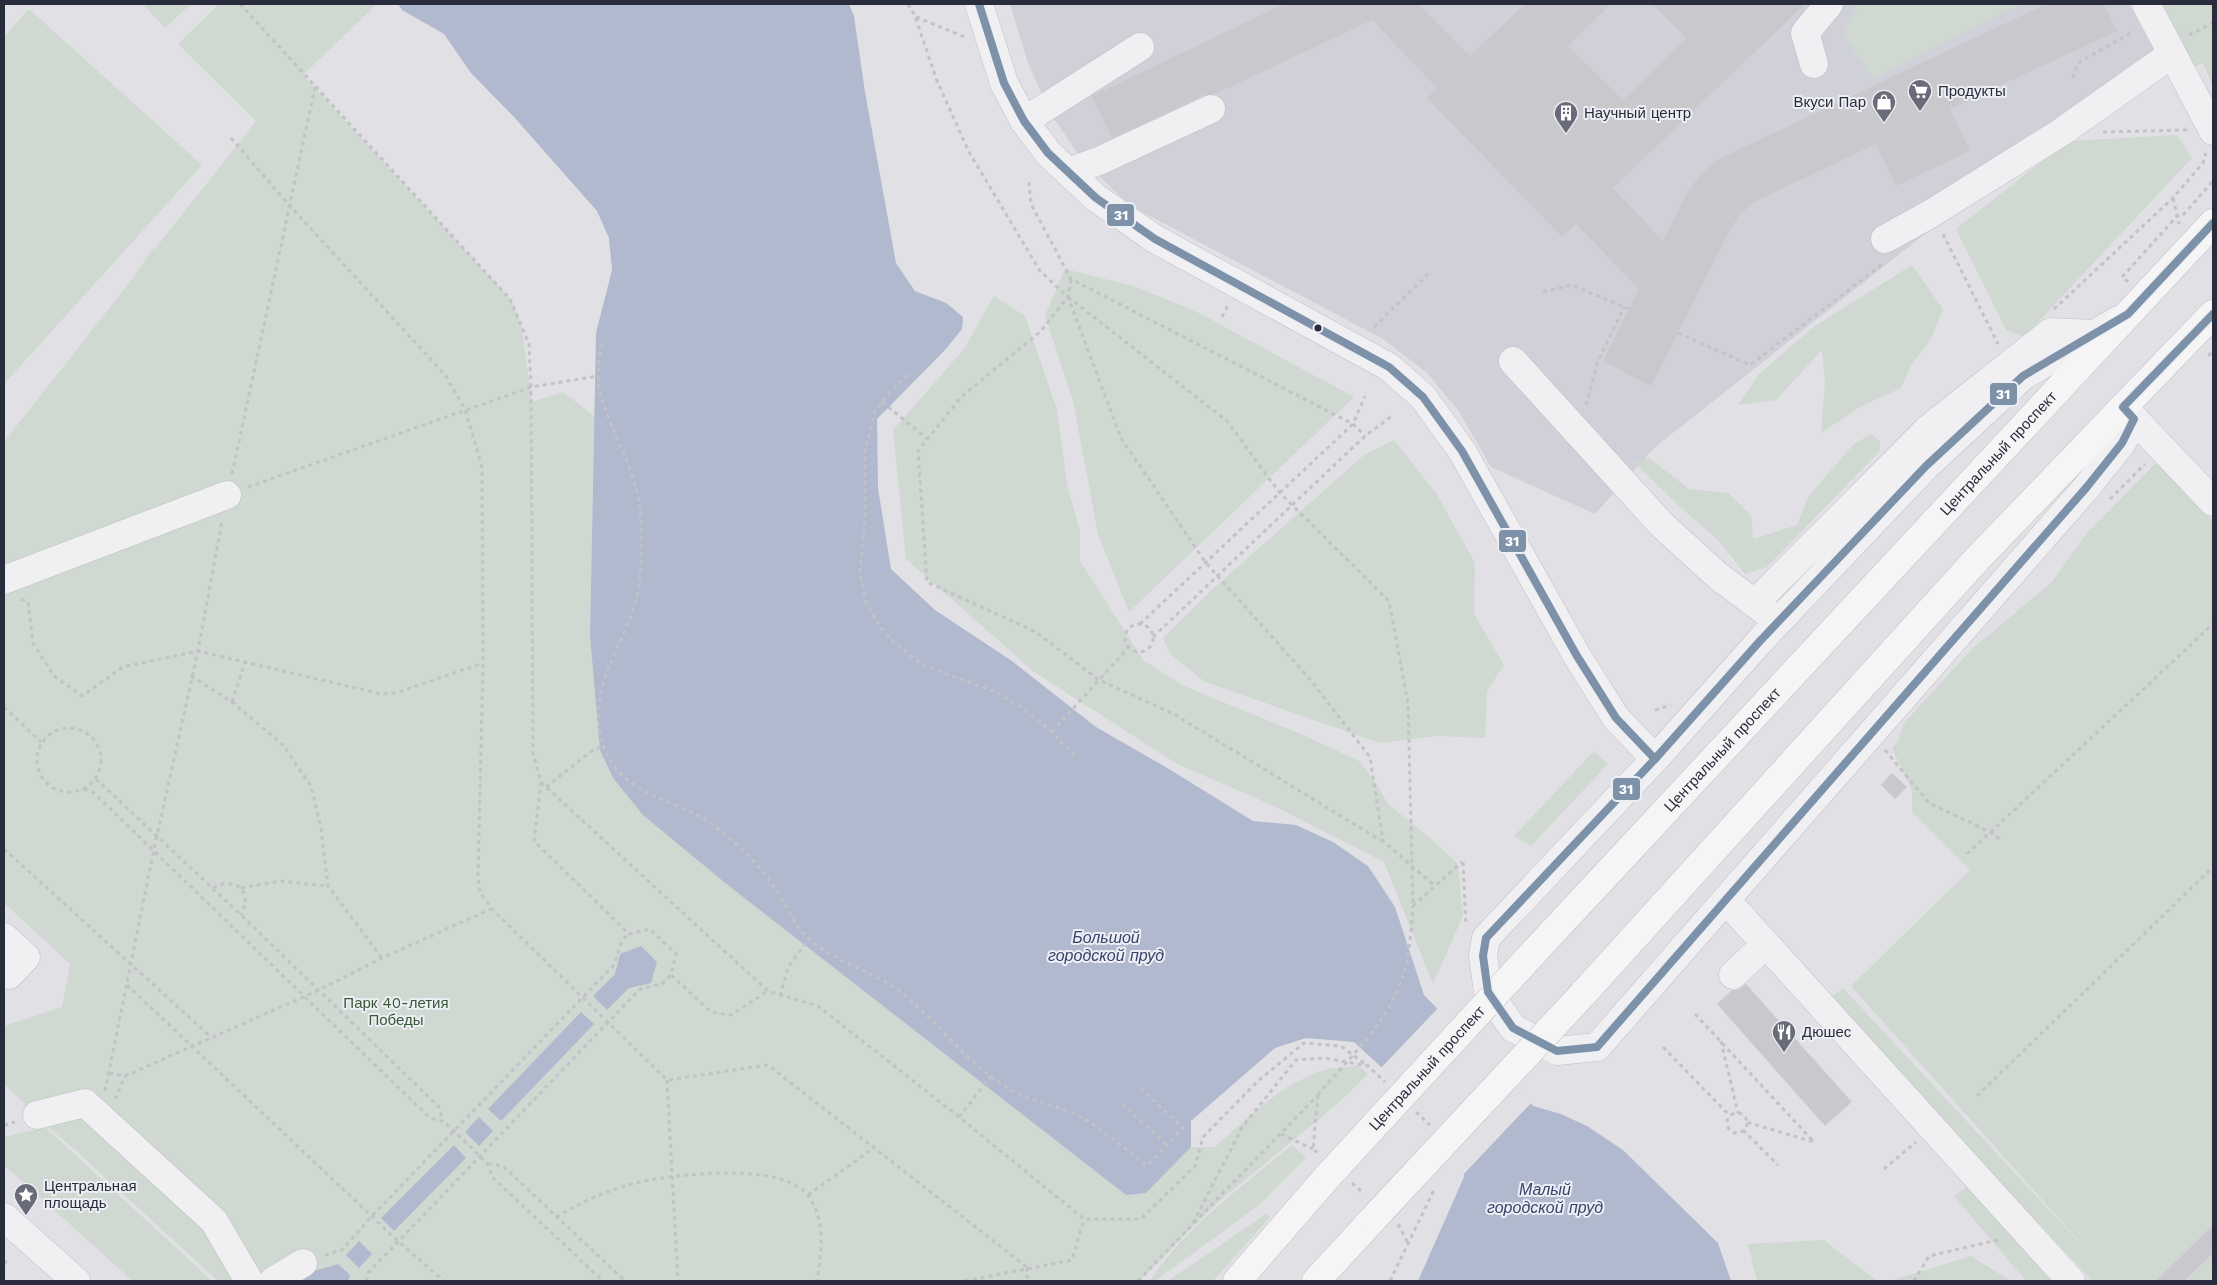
<svg xmlns="http://www.w3.org/2000/svg" width="2217" height="1285" viewBox="0 0 2217 1285" font-family="'Work Sans',sans-serif">
<rect width="100%" height="100%" fill="#e1e1e5"/>
<!-- built -->
<path fill="#cfd0d8" d="M1010,4H2129L2155,52L1654,448L1595,514L1491,467L1458,410L1427,373L1383,339L1131,206L1082,160L1051,114L1028,63Z"/>
<!-- green -->
<g fill="#cfd8d1">
<path d="M143,4H191L165,28Z"/>
<path d="M219,4H377L303,75L510,299L521,324L532,402L563,392L594,416L590,636L600,750L613,778L729,886L1126,1195L1146,1193L1191,1147H1215C1248,1118 1281,1084 1324,1070C1334,1067 1348,1067 1359,1066L1368,1074L1344,1098L1215,1205L1139,1281H218L74,1149L24,1106L25,1104L4,1084V1026L62,1007L70,964L4,903V442L133,278L153,248L154,250L256,121L178,44Z"/>
<path d="M1859,4H2020L1873,79L1842,33Z"/>
<path d="M2155,4H2213V87L2203,63L2188,69Z"/>
<path d="M29,9L202,165L4,384V37Z"/>
<path d="M2177,135L2192,158L2024,337L2006,330L1956,229L2068,141Z"/>
<path d="M1912,265L1943,309L1931,339L1912,364L1901,388L1860,407L1821,433L1825,382L1822,350L1776,400L1738,405L1760,373L1815,326Z"/>
<path d="M1065,269L1137,287L1201,314L1354,397L1129,612L1098,534L1073,401L1045,315Z"/>
<path d="M994,296L1025,316L1057,410L1067,484L1080,532V561L1143,660L1184,686L1303,735L1359,761L1376,783L1388,804L1430,838L1458,864L1463,916L1433,984L1384,862L1274,806L1177,764L1033,671L906,559L893,430L964,349Z"/>
<path d="M1871,434L1880,441V451L1767,567L1745,574L1719,541L1681,508L1634,462L1649,458L1689,489L1728,493L1751,515L1753,539L1797,525L1808,497L1853,445Z"/>
<path d="M1394,440L1436,493L1475,563L1474,614L1504,665L1487,691L1485,738L1437,736L1380,743L1205,682L1170,654L1163,638L1214,588L1364,455Z"/>
<path d="M2156,463L2213,521V1277L2209,1281H2093L1828,1000L1843,988L2105,1270L1851,986L1970,870L1912,812V791L1892,748L1898,741L1904,723L1972,649L2052,582L2086,534Z"/>
<path d="M1594,751L1608,764L1531,846L1514,836Z"/>
<path d="M45,1127L212,1281H133L4,1165V1137Z"/>
<path d="M1292,1145L1306,1158L1258,1206L1155,1281H1150C1185,1227 1243,1186 1292,1145Z"/>
<path d="M1975,1181L2060,1281H2026L1954,1196Z"/>
<path d="M1266,1214L1270,1217L1213,1281H1168Z"/>
<path d="M1824,1240L1877,1281H1757L1748,1244Z"/>
<path d="M1971,1256L2011,1281H1890Z"/>
</g>
<!-- water -->
<g fill="#b1b9cf">
<path d="M398,4H849L854,16L865,92L896,263L915,291L946,303L963,317L962,329L945,350L877,419L878,488L891,569L935,610L1012,661L1096,727L1169,769L1253,821L1296,825L1333,842L1368,866L1395,907L1424,995L1533,1106L1561,1114L1587,1126L1623,1150L1718,1243L1731,1281H1418L1464,1177L1457,1137L1354,1042L1306,1038L1275,1048L1191,1121V1147L1146,1193L1126,1195L729,886L643,815L613,778L600,750L590,636L596,333L612,270L609,238L597,211L514,117L471,73L444,34L402,10Z"/>
<path d="M641,946L657,962L651,983L629,988L607,1010L593,996L615,974L620,954Z"/>
<path d="M581,1012L594,1024L501,1121L488,1109Z"/>
<path d="M479,1117L493,1131L479,1146L465,1132Z"/>
<path d="M454,1145L466,1158L394,1231L381,1218Z"/>
<path d="M359,1241L372,1254L359,1268L346,1255Z"/>
<path d="M338,1264L350,1275L348,1281H289L291,1278Z"/>
</g>
<!-- pier -->
<path fill="#e1e1e5" d="M1439,1007L1532,1102L1461,1177L1454,1138L1380,1069Z"/>
<!-- building -->
<g fill="#c9c9cd">
<path d="M1284,4H1419L1470,56L1525,4H1611L1568,46L1623,100L1686,38L1652,4H1805L1613,188L1663,241L1688,191L1701,174L1719,159L2046,4H2104L2117,31L1950,109L1970,151L1923,173L1896,186L1876,144L1754,202L1739,215L1728,234L1651,386L1603,361L1639,289L1576,224L1562,237L1427,98L1437,88L1372,20L1215,94L1204,95L1112,138L1092,96Z"/>
<path d="M1892,773L1907,787L1895,799L1881,785Z"/>
<path d="M1746,984L1852,1102L1825,1126L1717,1004L1732,990H1737Z"/>
<path d="M2213,1225V1253L2184,1281H2156Z"/>
</g>
<g fill="none" stroke-linecap="round" stroke-linejoin="round">
<!-- minor casing -->
<g stroke="#bfbfc3" stroke-width="29">
<g id="minor">
<path d="M979,4L1004,83L1024,121L1048,153L1096,198L1155,239L1389,367L1423,397L1462,451L1577,656L1616,718L1655,759"/>
<path d="M2146,4L2213,131"/>
<path d="M1814,64L1805,33L1829,4"/>
<path d="M1024,121L1140,47"/>
<path d="M1068,172L1099,161L1211,109"/>
<path d="M1885,239L1932,213L2060,133L2172,54"/>
<path d="M2118,320L2023,376L1926,466L1760,641L1655,759L1486,938L1483,956L1488,992L1513,1028L1557,1051L1597,1047L2086,488L2122,443L2134,419"/>
<path d="M1513,361L1662,525L1718,576L1769,614"/>
<path d="M2123,407L2213,502"/>
<path d="M4,580L227,495"/>
<path d="M1755,603L1928,429L2051,332L2095,334"/>
<path d="M1726,900L2071,1281"/>
<path d="M4,937L26,957L9,975L4,970"/>
<path d="M1733,975L1766,944"/>
<path d="M37,1115L85,1103L214,1221L249,1281"/>
<path d="M4,1217L76,1281"/>
<path d="M273,1281L303,1263"/>
</g>
</g>
<!-- major casing -->
<g stroke="#bdbec3" stroke-width="29">
<g id="major">
<path id="s1" d="M1535,951L2213,223"/>
<path d="M1582,995L1978,558L2213,314"/>
<path d="M1237,1281L1329,1175"/>
<path d="M1316,1281L1374,1218"/>
</g>
</g>
<!-- path -->
<g stroke="#c2c2c7" stroke-width="3" stroke-dasharray="4 4" stroke-linecap="butt">
<path d="M240,4L510,299L529,344L531,387L533,753L541,782L546,787L768,991L818,1006L959,1117L1084,1219H1141L1195,1166L1203,1137L1258,1081L1304,1043L1341,1046L1368,1066"/>
<path d="M908,4L915,16L937,81L969,152L1040,271L1068,297L1121,438L1206,563L1309,678L1370,757L1383,841L1434,885"/>
<path d="M916,17L965,37"/>
<path d="M2189,35L2213,23"/>
<path d="M2073,78L2078,63L2134,31"/>
<path d="M2103,132L2187,130"/>
<path d="M231,138L290,206L445,375L465,409L482,467L483,663L478,877L480,892L492,909L667,1080L768,1065L1028,1268"/>
<path d="M1029,182L1031,204L1071,279L1353,424L1365,436"/>
<path d="M2173,198L2179,224"/>
<path d="M2183,215L2213,181"/>
<path d="M1943,234L1998,344"/>
<path d="M1071,279L1068,297L1040,332L961,397L918,451L927,582L1036,632L1099,680L1172,713L1382,841"/>
<path d="M2128,280L2127,281L2122,277L2180,213"/>
<path d="M1543,292L1572,285L1629,309"/>
<path d="M1068,297L1227,421L1279,492L1389,601L1408,703L1413,906"/>
<path d="M2054,309L2173,198L2203,163L2206,153"/>
<path d="M1222,317L1228,305"/>
<path d="M1374,327L1428,274"/>
<path d="M1678,333L1750,365L1884,263"/>
<path d="M602,344C598,362 596,381 602,399C615,441 640,476 641,522C642,547 642,575 636,600C621,653 587,685 603,744C618,795 676,798 713,825C735,842 756,861 772,884C786,902 792,925 810,940C837,963 874,971 902,993C940,1024 968,1065 1011,1090C1032,1102 1058,1105 1079,1116C1104,1130 1125,1149 1147,1166L1183,1128L1138,1086"/>
<path d="M2211,353L2209,355L2213,359"/>
<path d="M908,375L889,393L875,411L865,451V519L860,573L866,603L880,627L894,642L922,665L996,692L1027,711L1052,732L1075,757"/>
<path d="M882,402L928,439"/>
<path d="M1586,405L1598,361L1624,307"/>
<path d="M232,474L315,87"/>
<path d="M248,487L531,387L598,376"/>
<path d="M2110,499L2145,464"/>
<path d="M21,599L28,602L33,643L54,676L82,696L123,667L198,651L381,694L396,693L483,663"/>
<path d="M1140,624L1353,424L1365,396"/>
<circle cx="1139" cy="638" r="14"/>
<path d="M1153,637L1365,436L1392,416"/>
<path d="M191,676L232,702L283,745L311,786L321,828L328,886L382,958"/>
<path d="M232,702L245,662"/>
<path d="M4,707L41,742"/>
<path d="M1655,710L1671,705"/>
<circle cx="69" cy="760" r="32"/>
<path d="M1052,732L1129,647"/>
<path d="M1885,750L1929,803L1990,832L2001,840"/>
<path d="M96,779L241,915L439,1107L443,1121"/>
<path d="M541,782L534,841L629,934L650,929L676,954L671,975L711,1012L731,1015L768,991"/>
<path d="M546,787L593,750L604,746"/>
<path d="M84,789L93,792L430,1118L443,1121L454,1131L488,1164L492,1177L603,1281"/>
<path d="M4,849L211,1037"/>
<path d="M1967,854L2213,624"/>
<path d="M1463,862L1466,926"/>
<path d="M213,888C235,875 254,892 241,915"/>
<path d="M241,888L281,881L328,886"/>
<path d="M1413,906L1462,862"/>
<path d="M127,985L399,1242L444,1281"/>
<path d="M780,996L788,967L809,939"/>
<path d="M1695,1014L1814,1142L1746,1122"/>
<path d="M1721,1041L1738,1113"/>
<path d="M1663,1047L1730,1116"/>
<path d="M109,1073L125,1076L317,991L382,958L491,909"/>
<path d="M667,1080L678,1281"/>
<path d="M105,1091L154,849L198,651L222,521"/>
<path d="M1318,1095L1313,1149L1319,1154"/>
<path d="M1977,1096L2213,867"/>
<path d="M115,1099L125,1076"/>
<path d="M1122,1104L1167,1145"/>
<path d="M1416,1112L1430,1125"/>
<circle cx="1737" cy="1123" r="10"/>
<path d="M959,1117L991,1076"/>
<path d="M4,1125L15,1122"/>
<path d="M1743,1130L1778,1165"/>
<path d="M1281,1134L1313,1149"/>
<path d="M488,1164L503,1166L625,1281"/>
<path d="M1884,1169L1916,1142"/>
<path d="M1352,1183L1364,1194"/>
<path d="M808,1195L875,1147"/>
<path d="M556,1217C583,1201 610,1189 640,1182C677,1174 785,1161 809,1197C827,1224 821,1251 817,1281"/>
<path d="M1194,1223L1318,1095"/>
<path d="M1398,1224L1408,1243"/>
<path d="M325,1255L342,1250L372,1216L614,965L622,940L629,934"/>
<path d="M4,1264L8,1260"/>
<path d="M1028,1268L1025,1273L1030,1281"/>
<path d="M366,1281L368,1273L640,989L662,984L671,975"/>
<path d="M965,1281L1072,1260L1084,1219"/>
<path d="M1138,1281L1192,1225L1243,1126L1296,1060L1324,1058L1368,1066L1385,1082"/>
<path d="M1390,1281L1434,1190"/>
<path d="M1914,1281L1929,1256L2002,1239"/>
</g>
<!-- minor -->
<use href="#minor" stroke="#f0f0f2" stroke-width="28"/>
<!-- major -->
<use href="#major" stroke="#f5f5f6" stroke-width="28"/>
<!-- major-bridge casing -->
<g stroke="#bdbec3" stroke-width="29" stroke-linecap="butt">
<g id="major-bridge">
<path id="s2" d="M1329,1175L1535,951"/>
<path d="M1374,1218L1582,995"/>
</g>
</g>
<!-- path-bridge -->
<path stroke="#c2c2c7" stroke-width="3" stroke-dasharray="4 4" stroke-linecap="butt" d="M1318,1095C1347,1060 1386,1025 1401,981C1410,957 1411,931 1413,906"/>
<!-- major-bridge -->
<use href="#major-bridge" stroke="#f5f5f6" stroke-width="28"/>
<!-- bus-1 casing -->
<g stroke="#eeeff5" stroke-width="11">
<g id="bus-1">
<path d="M979,4L1004,83L1024,121L1048,153L1096,198L1155,239L1389,367L1423,397L1462,451L1577,656L1616,718L1655,759"/>
<path d="M2213,223L2128,314L2023,376L1926,466L1760,641L1655,759L1486,938L1483,956L1488,992L1513,1028L1557,1051L1597,1047L2086,488L2122,443L2134,419L2123,407L2213,314"/>
</g>
</g>
<!-- bus-1 -->
<use href="#bus-1" stroke="#7d92a8" stroke-width="8"/>
</g>
<!-- icons -->
<defs>
<g id="supermarket-pin" transform="scale(1.25)"><path d="M0 17L-7.5 6A9.5 9.5 0 1 1 7.5 6Z" fill="#696b78" stroke="#eeeff5"/><path d="M-6-5.5h2.5l.6 2H6L4.5 2H-2.5L-4.4-4H-6ZM-1.5 3.2a1.3 1.3 0 1 0 .1 0ZM3 3.2a1.3 1.3 0 1 0 .1 0Z" fill="#fff"/></g>
<g id="shop-pin" transform="scale(1.25)"><path d="M0 17L-7.5 6A9.5 9.5 0 1 1 7.5 6Z" fill="#696b78" stroke="#eeeff5"/><path d="M-5-2.5h2.3a2.7 3.5 0 0 1 5.4 0H5L5.5 6h-11ZM-1.5-2.5h3a1.5 2.3 0 0 0-3 0Z" fill="#fff"/></g>
<g id="building-pin" transform="scale(1.25)"><path d="M0 17L-7.5 6A9.5 9.5 0 1 1 7.5 6Z" fill="#696b78" stroke="#eeeff5"/><path d="M-4-6H4V6H1V3H-1V6H-4ZM-2.5-4.3h1.7v1.8h-1.7ZM.8-4.3h1.7v1.8H.8ZM-2.5-1h1.7V.8h-1.7ZM.8-1h1.7V.8H.8Z" fill="#fff"/></g>
<g id="restaurant-pin" transform="scale(1.25)"><path d="M0 17L-7.5 6A9.5 9.5 0 1 1 7.5 6Z" fill="#696b78" stroke="#eeeff5"/><path d="M-5-6h1v4h1v-4h1v4h1v-4h1v5L-1.5 .5V6h-2V.5L-5-1ZM5-6V6H3V1.5H1.5Q1.5-4 5-6Z" fill="#fff"/></g>
<g id="sight-pin" transform="scale(1.25)"><path d="M0 17L-7.5 6A9.5 9.5 0 1 1 7.5 6Z" fill="#696b78" stroke="#eeeff5"/><path d="M0-6L1.8-2.2L6-1.7L2.9 1.2L3.7 5.4L0 3.3L-3.7 5.4L-2.9 1.2L-6-1.7L-1.8-2.2Z" fill="#fff"/></g>
</defs>
<g fill-rule="evenodd">
<use href="#supermarket-pin" x="1920" y="91"/>
<use href="#shop-pin" x="1884" y="102"/>
<use href="#building-pin" x="1566" y="113"/>
<use href="#restaurant-pin" x="1784" y="1032"/>
<use href="#sight-pin" x="26" y="1195"/>
</g>
<!-- markers -->
<circle fill="#292c3d" stroke="#eeeff5" stroke-width="2" cx="1318" cy="328" r="4.5"/>
<g text-anchor="middle" dominant-baseline="central" stroke-width="4" stroke-linejoin="round" paint-order="stroke">
<!-- poi labels -->
<g font-size="15" fill="#292c3d" stroke="#eeeff5" text-anchor="start">
<text x="1938" y="91">Продукты</text>
<text x="1866" y="102" text-anchor="end">Вкуси Пар</text>
<text x="1584" y="113">Научный центр</text>
<text x="1802" y="1032">Дюшес</text>
<text x="44" y="1186">Центральная<tspan x="44" dy="17">площадь</tspan></text>
</g>
<!-- street labels -->
<g font-size="15" fill="#292c3d" stroke="#eeeff5">
<text stroke="none"><textPath href="#s1" startOffset="680">Центральный проспект</textPath></text>
<text stroke="none"><textPath href="#s1" startOffset="275">Центральный проспект</textPath></text>
<text stroke="none"><textPath href="#s2" startOffset="145">Центральный проспект</textPath></text>
</g>
<!-- park labels -->
<g font-size="15" fill="#375737" stroke="#eeeff5">
<text x="396" y="1003">Парк 40-летия<tspan x="396" dy="17">Победы</tspan></text>
</g>
<!-- water labels -->
<g font-size="16" font-style="italic" fill="#36456d" stroke="#eeeff5">
<text x="1106" y="937">Большой<tspan x="1106" dy="18">городской пруд</tspan></text>
<text x="1545" y="1189">Малый<tspan x="1545" dy="18">городской пруд</tspan></text>
</g>
</g>
<g stroke="#eeeff5" stroke-width="2">
<rect x="1106" y="203" width="29" height="24" rx="5" fill="#7d92a8"/>
<rect x="1989" y="382" width="29" height="24" rx="5" fill="#7d92a8"/>
<rect x="1498" y="529" width="29" height="24" rx="5" fill="#7d92a8"/>
<rect x="1612" y="777" width="29" height="24" rx="5" fill="#7d92a8"/>
</g>
<g font-size="14" text-anchor="middle" font-weight="bold" fill="#fff">
<text x="1121" y="220">31</text>
<text x="2003" y="399">31</text>
<text x="1512" y="546">31</text>
<text x="1626" y="794">31</text>
</g>
<!-- border -->
<rect width="2217" height="1285" fill="none" stroke="#292c3d" stroke-width="10"/>
</svg>
